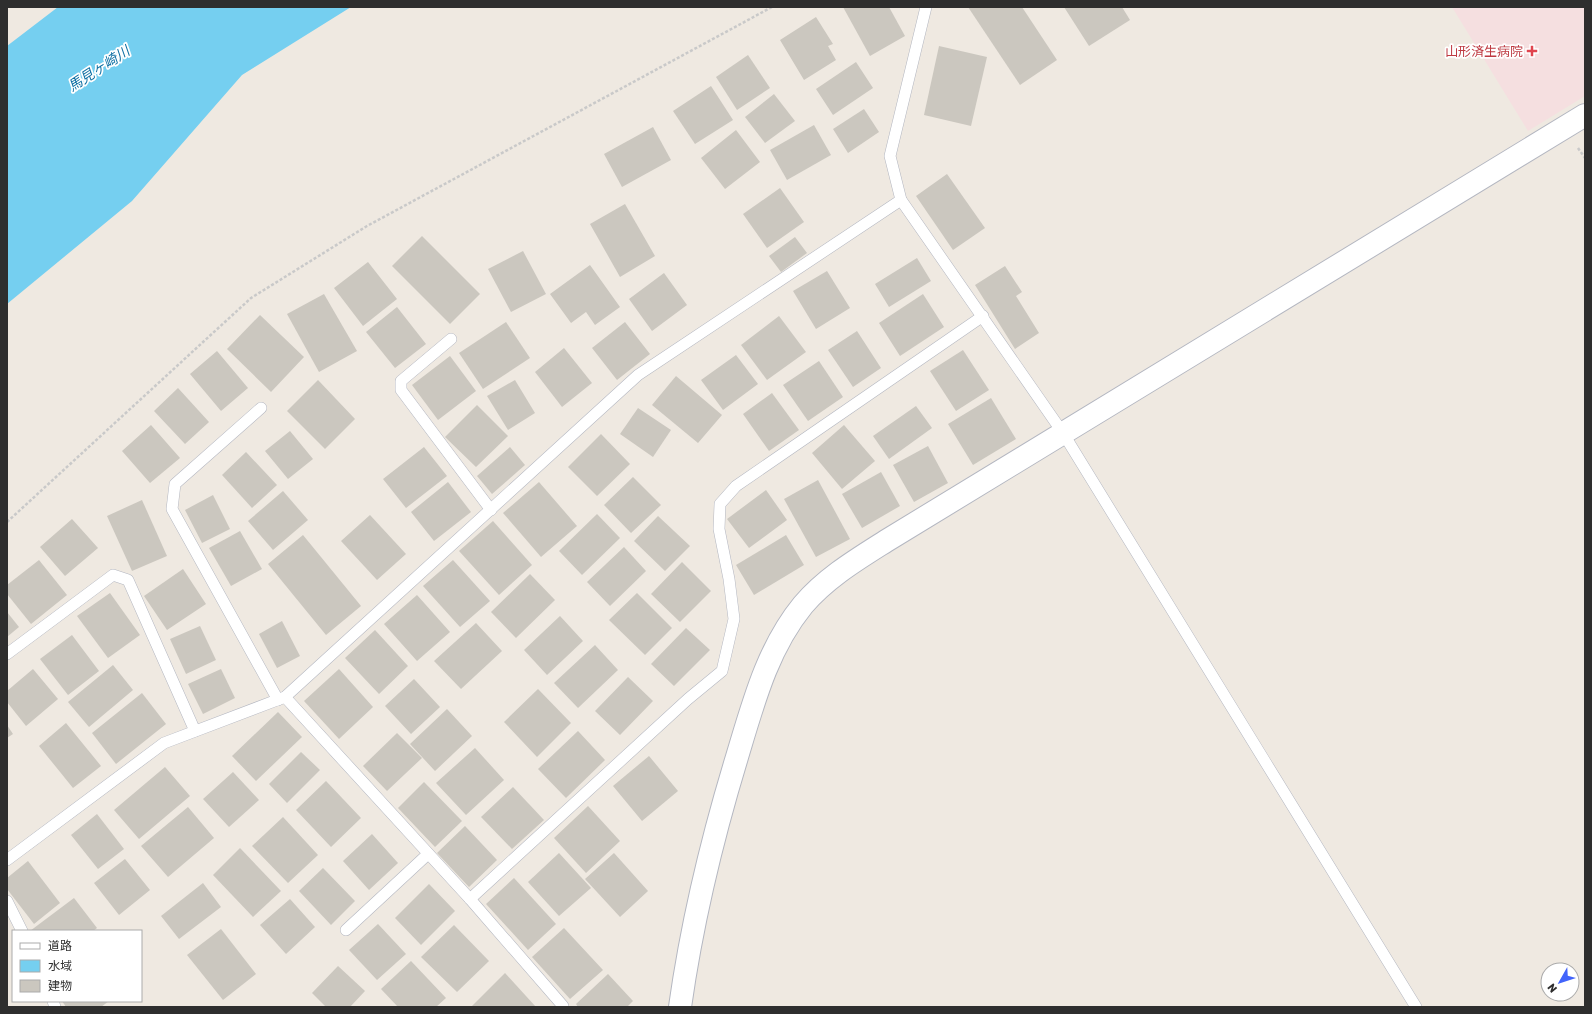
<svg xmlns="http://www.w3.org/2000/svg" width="1592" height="1014" viewBox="0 0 1592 1014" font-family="Rubik,'Noto Sans JP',sans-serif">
<rect width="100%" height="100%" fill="#efe9e1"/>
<!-- medical -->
<path fill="#f5dfe0" d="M1452,7H1585V96L1528,131Z"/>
<!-- water -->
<path fill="#75cff0" d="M58,7H351L242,75L132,201L7,304V46Z"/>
<!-- building -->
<g fill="#cbc7bf">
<path d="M843,7H889L905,36L870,56Z"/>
<path d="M968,7H1022L1057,60L1020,85Z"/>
<path d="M1064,7H1122L1130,20L1089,46Z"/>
<path d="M816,17L833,44L828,46L836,60L804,80L780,40Z"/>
<path d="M939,46L987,57L971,126L924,115Z"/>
<path d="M748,55L770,88L737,110L716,77Z"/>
<path d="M856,62L873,88L833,115L816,89Z"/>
<path d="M711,86L733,120L695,144L673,111Z"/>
<path d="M774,94L795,121L765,143L745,117Z"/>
<path d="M864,109L879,132L848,153L833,129Z"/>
<path d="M814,125L831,155L787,180L770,150Z"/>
<path d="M653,127L671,160L622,187L604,154Z"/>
<path d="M736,130L760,162L725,189L701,158Z"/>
<path d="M947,174L985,228L953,250L916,196Z"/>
<path d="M780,188L804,222L767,248L743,214Z"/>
<path d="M625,204L655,256L620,277L590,224Z"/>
<path d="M422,236L480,294L450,324L392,266Z"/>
<path d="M795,237L807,253L781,272L769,256Z"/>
<path d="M523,251L546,294L511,312L488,269Z"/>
<path d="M917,258L931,281L889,307L875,284Z"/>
<path d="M368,262L397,299L363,326L334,288Z"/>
<path d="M590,265L620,307L595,325L586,312L571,323L550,294Z"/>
<path d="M1005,266L1022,292L1016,296L1039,333L1015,349L975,285Z"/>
<path d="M827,271L850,308L816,329L793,291Z"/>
<path d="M664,273L687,305L652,331L629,299Z"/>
<path d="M324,294L357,351L319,372L287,314Z"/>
<path d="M923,294L944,327L900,356L879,323Z"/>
<path d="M397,307L426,344L395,368L366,332Z"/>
<path d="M260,315L304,357L271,392L227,349Z"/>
<path d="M779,316L806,352L767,380L741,345Z"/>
<path d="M506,322L530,358L483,389L459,353Z"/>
<path d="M625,322L650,354L617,380L592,348Z"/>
<path d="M857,331L881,368L853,387L828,350Z"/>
<path d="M564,348L592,383L562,407L535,372Z"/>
<path d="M963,350L989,390L956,411L930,371Z"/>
<path d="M217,351L248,388L221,411L190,374Z"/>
<path d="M736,355L758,384L723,410L701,380Z"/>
<path d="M450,356L476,391L438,420L412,385Z"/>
<path d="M819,361L843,397L808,421L783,385Z"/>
<path d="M676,376L722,415L698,443L652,405Z"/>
<path d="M318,380L355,419L325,449L287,411Z"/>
<path d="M515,380L535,413L508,430L487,396Z"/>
<path d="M178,388L209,422L185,444L154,411Z"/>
<path d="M772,393L799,430L769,451L743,414Z"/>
<path d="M991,398L1016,439L973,465L948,424Z"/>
<path d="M477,405L508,436L476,467L445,437Z"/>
<path d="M916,406L932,428L889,459L873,436Z"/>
<path d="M638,408L671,430L653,457L620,434Z"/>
<path d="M151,425L180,458L150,483L122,451Z"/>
<path d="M844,425L875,461L842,489L812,453Z"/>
<path d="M290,431L313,459L288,479L265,451Z"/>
<path d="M601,434L630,464L597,496L568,467Z"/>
<path d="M928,446L948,483L914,502L893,465Z"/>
<path d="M424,447L447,476L406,508L383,479Z"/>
<path d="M510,447L525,465L492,494L477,476Z"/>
<path d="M246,452L277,485L252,508L222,475Z"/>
<path d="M881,472L900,506L862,528L842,494Z"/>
<path d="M633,477L661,505L631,533L604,505Z"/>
<path d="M818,480L850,539L816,557L784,499Z"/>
<path d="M448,482L471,512L434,541L411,512Z"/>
<path d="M539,482L577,526L541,557L503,513Z"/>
<path d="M766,490L787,520L749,548L727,519Z"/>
<path d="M283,491L308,520L273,550L248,521Z"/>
<path d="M213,495L230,529L202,543L185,510Z"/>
<path d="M142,500L167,556L132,571L107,516Z"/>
<path d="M597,514L620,538L582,575L559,551Z"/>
<path d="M370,515L406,554L377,580L341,541Z"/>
<path d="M658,516L690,546L665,571L634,541Z"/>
<path d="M72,519L98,548L65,576L40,547Z"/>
<path d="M493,521L532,565L499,595L459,551Z"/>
<path d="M240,531L262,569L231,586L209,548Z"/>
<path d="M303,535L361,606L326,635L268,564Z"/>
<path d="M786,535L804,565L754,595L736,565Z"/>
<path d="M624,547L646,571L610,606L587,582Z"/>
<path d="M39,560L67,595L31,624L7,594V585Z"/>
<path d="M453,560L490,601L460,627L423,586Z"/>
<path d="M682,562L711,591L680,622L651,594Z"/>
<path d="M183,569L206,604L167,630L144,596Z"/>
<path d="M530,574L555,600L516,638L491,612Z"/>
<path d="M110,593L140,635L108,658L77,616Z"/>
<path d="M637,593L672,628L645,655L609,620Z"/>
<path d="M417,595L450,632L417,661L384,624Z"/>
<path d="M7,612L19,627L7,637Z"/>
<path d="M560,616L583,641L547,675L524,650Z"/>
<path d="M282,621L300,656L277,668L259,634Z"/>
<path d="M476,623L502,651L461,689L434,661Z"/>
<path d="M200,626L216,660L186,674L170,639Z"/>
<path d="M686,628L710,650L674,686L651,664Z"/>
<path d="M375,630L408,666L379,694L345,658Z"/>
<path d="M72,635L99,671L68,695L40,659Z"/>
<path d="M595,645L618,670L578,708L554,683Z"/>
<path d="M113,665L133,690L89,727L68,702Z"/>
<path d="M33,669L58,699L26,726L7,702V691Z"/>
<path d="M221,669L235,698L203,714L188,684Z"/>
<path d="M339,669L373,707L339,739L304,701Z"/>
<path d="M628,677L653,701L620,735L595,711Z"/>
<path d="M414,679L440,707L411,734L385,706Z"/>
<path d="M538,689L571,723L537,757L504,722Z"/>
<path d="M142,693L166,724L116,764L92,733Z"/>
<path d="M447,709L472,736L435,771L410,744Z"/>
<path d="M278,712L302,737L256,781L232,756Z"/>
<path d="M66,723L101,766L73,788L39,746Z"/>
<path d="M7,725L13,734L7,738Z"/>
<path d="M578,731L605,760L566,798L538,769Z"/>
<path d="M397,733L422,758L387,791L363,766Z"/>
<path d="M475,748L504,780L466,815L436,783Z"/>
<path d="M301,752L320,770L287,803L269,784Z"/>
<path d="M649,756L678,791L642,821L613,786Z"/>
<path d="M165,767L190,796L139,839L114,810Z"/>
<path d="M233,772L259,800L229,827L203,799Z"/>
<path d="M326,781L361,818L331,847L296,810Z"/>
<path d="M424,782L462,821L435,847L398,808Z"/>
<path d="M513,787L544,820L512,849L481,817Z"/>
<path d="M588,806L620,841L586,873L554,838Z"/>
<path d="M188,807L214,838L168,877L141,846Z"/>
<path d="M97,814L124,849L98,869L71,835Z"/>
<path d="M283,817L318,855L288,883L252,846Z"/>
<path d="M465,826L497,860L469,887L437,853Z"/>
<path d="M372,834L398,863L369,890L343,861Z"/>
<path d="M240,848L281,891L253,917L213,875Z"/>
<path d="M559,853L591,888L559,916L528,882Z"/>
<path d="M614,853L648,891L620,917L585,879Z"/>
<path d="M125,859L150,890L119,915L94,883Z"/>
<path d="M28,861L60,903L34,924L7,889V878Z"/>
<path d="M323,868L355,901L331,925L299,891Z"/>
<path d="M514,878L556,924L528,950L486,904Z"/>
<path d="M203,883L221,907L179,939L161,916Z"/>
<path d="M429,884L455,911L421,945L395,918Z"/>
<path d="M74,898L97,928L93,931H30Z"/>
<path d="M290,899L315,927L286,954L260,925Z"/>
<path d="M378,924L406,954L377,980L349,950Z"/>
<path d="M454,925L489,961L457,992L421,957Z"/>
<path d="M564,928L603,970L570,999L532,957Z"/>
<path d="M221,929L256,974L223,1000L187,955Z"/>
<path d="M411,961L446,998L436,1007H398L381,989Z"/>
<path d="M338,966L365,991L350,1007H326L312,993Z"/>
<path d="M505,973L536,1007H471Z"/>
<path d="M608,974L633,1001L627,1007H578L576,1004Z"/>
<path d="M62,1001H109L101,1007H66Z"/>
</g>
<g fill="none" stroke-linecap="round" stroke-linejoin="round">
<!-- service casing -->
<g stroke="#b4b7c1" stroke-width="12">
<g id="service">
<path d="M926,7L890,156L901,200L1063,433L1416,1007"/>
<path d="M451,339L401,381V390L491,510"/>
<path d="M261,408L175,484L172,509L278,700"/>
<path d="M7,654L113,575L128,580L195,731"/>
<path d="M285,697L470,899L563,1006L561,1007"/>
<path d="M7,860L164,743L285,697L638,375L901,200"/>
<path d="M470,899L688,699L722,671L734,619L729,579L719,529L720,504L736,486L983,316"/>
<path d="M7,901L22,931"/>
<path d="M346,930L428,854"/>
<path d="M53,1001L55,1007"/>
</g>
</g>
<!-- tertiary casing -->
<g stroke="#b4b7c1" stroke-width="24">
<path id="tertiary" d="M680,1007C692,922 712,839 737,757C753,704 767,649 803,605C826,578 856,560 886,541L1585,115"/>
</g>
<!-- path -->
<g stroke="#c9c9c9" stroke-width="2.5" stroke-dasharray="3 2" stroke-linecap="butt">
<path d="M1578,148L1585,158"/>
<path d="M7,522L251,298L367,226L772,7"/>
</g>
<!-- service -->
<use href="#service" stroke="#fff" stroke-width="11"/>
<!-- tertiary -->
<use href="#tertiary" stroke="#fff" stroke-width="22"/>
</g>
<!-- markers -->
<path fill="#e0444e" stroke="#fff" stroke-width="1.5" d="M1530 45h4v4h4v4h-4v4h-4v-4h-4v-4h4z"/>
<g text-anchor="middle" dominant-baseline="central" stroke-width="3.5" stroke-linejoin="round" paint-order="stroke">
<!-- health labels -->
<g font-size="13" fill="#be3a42" stroke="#fff" text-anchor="end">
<text x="1523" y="51">山形済生病院</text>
</g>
<!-- water labels -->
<g font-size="14" font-style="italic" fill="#0d6fa3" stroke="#fff">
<text transform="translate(99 69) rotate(-33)">馬見ヶ崎川</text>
</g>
</g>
<!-- border -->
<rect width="1592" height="1014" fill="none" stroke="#2e2e2e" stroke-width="16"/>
<!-- legend -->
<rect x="12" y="930" width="130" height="72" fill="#ffffff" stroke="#ababab"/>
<rect x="20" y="943" width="20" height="6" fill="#ffffff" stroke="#ababab"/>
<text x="48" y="950" font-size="12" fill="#2e2e2e">道路</text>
<rect x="20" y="960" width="20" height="12" fill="#75cff0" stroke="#ababab"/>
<text x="48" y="970" font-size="12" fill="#2e2e2e">水域</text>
<rect x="20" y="980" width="20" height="12" fill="#cbc7bf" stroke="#ababab"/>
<text x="48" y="990" font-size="12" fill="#2e2e2e">建物</text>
<!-- north arrow -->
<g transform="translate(1560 982) rotate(231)"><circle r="19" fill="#ffffff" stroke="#ababab"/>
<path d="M0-3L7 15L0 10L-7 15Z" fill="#4264fb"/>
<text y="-6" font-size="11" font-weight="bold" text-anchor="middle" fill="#2e2e2e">N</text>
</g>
</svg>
